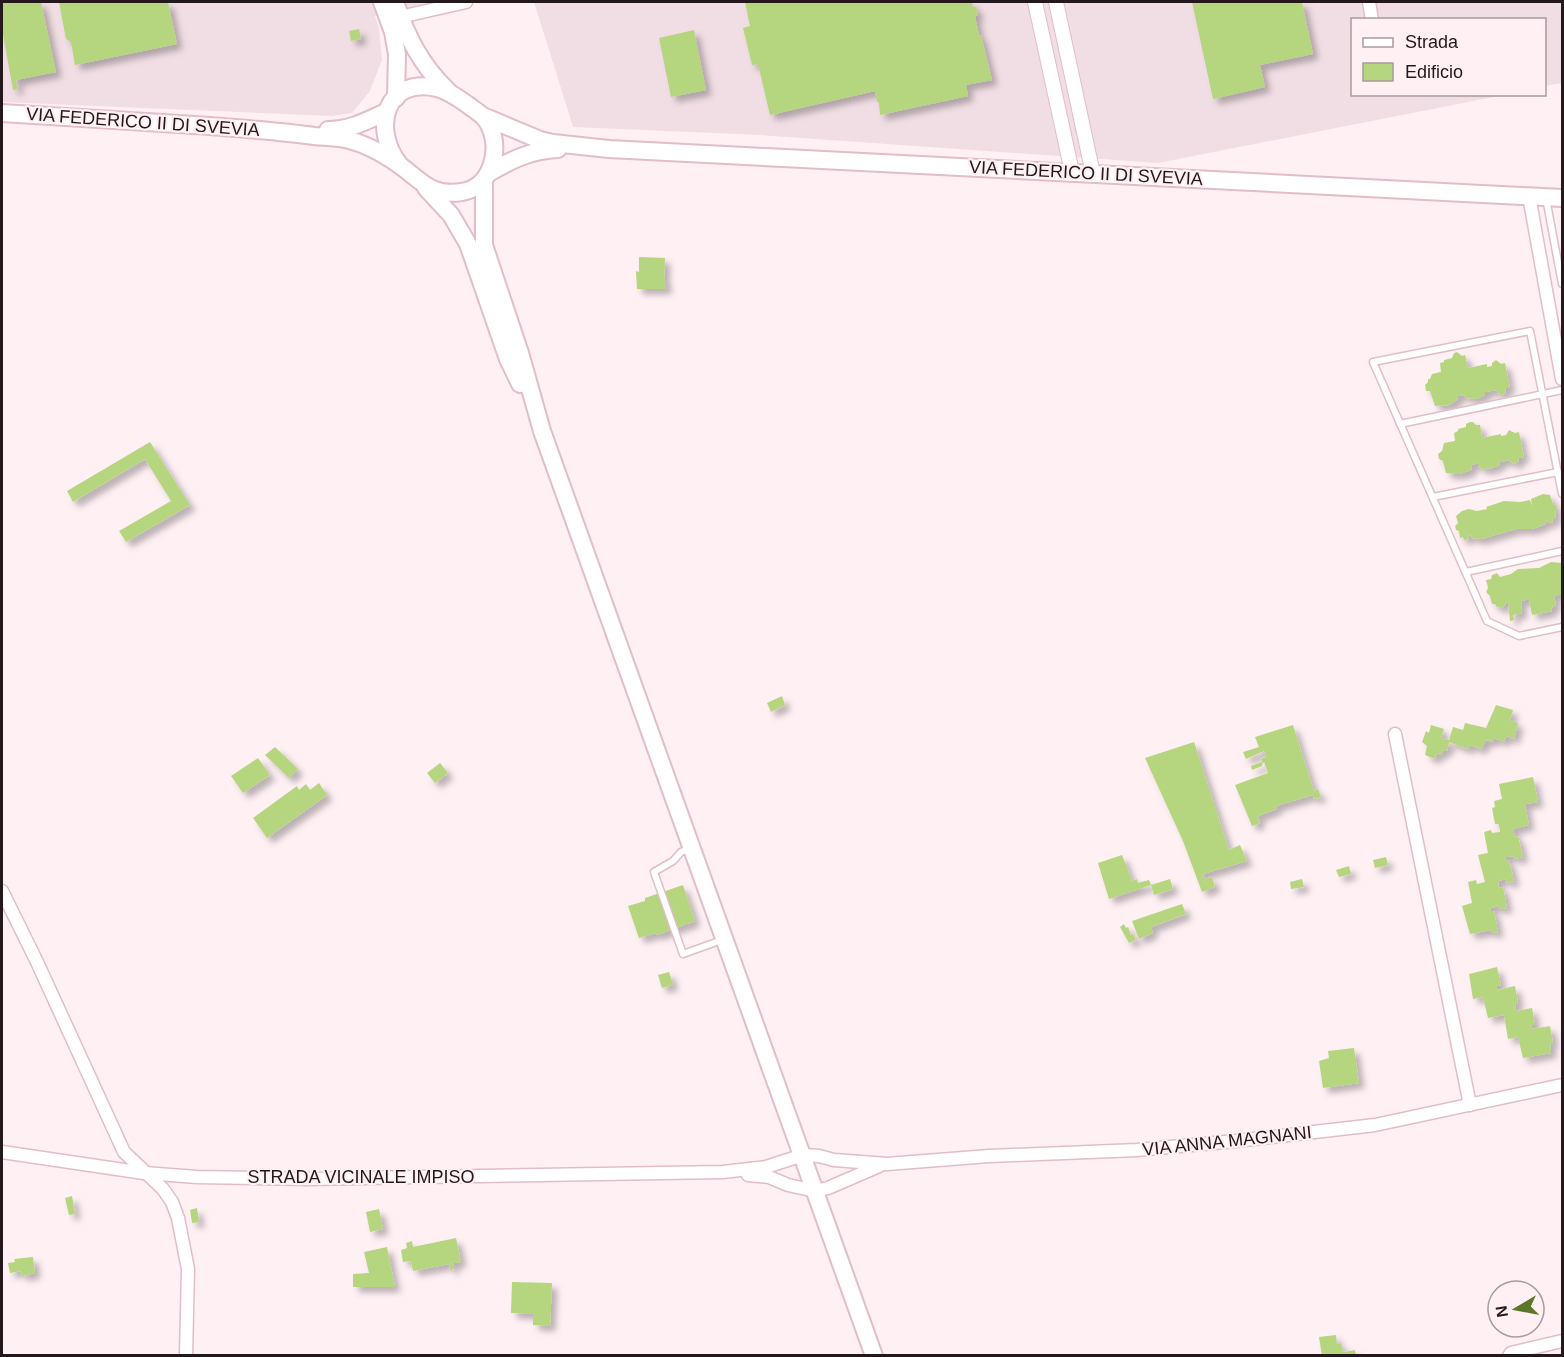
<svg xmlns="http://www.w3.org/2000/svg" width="1564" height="1357" viewBox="0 0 1564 1357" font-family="Arial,sans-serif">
<defs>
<filter id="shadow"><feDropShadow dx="5.5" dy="5.5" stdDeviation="3" flood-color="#0004"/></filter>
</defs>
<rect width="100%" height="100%" fill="#fff0f4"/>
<!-- built -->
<g fill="#f1dee4">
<path d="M2,2H436L375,16L379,28L382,60L370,91L352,113L333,116L2,102Z"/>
<path d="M534,2H1562V83L1545,86L1544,20H1352V94L1504,95L1158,163L760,135L573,127Z"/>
</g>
<!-- building -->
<g fill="#b5d57f" filter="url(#shadow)">
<path d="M2,2H41L56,72L16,80L18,89L13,90L2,29Z"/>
<path d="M59,2H168L177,44L75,65L71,42L66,39Z"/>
<path d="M745,2H972L973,7H976L978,15L975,16L979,36L981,35L992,80L966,85L968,96L880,115L879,102H877L875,91L770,115L758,64L752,65L743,28L750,26Z"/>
<path d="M1192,2H1302L1313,54L1260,65L1265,87L1213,99Z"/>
<path d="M359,29L361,39L351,41L349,31Z"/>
<path d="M694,30L706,90L671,97L659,38Z"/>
<path d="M639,257L665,258L664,280H666V289H637L636,271L639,272Z"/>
<path d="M1457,352L1462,356L1465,355L1468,368L1487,364V367L1492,366V363L1496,360L1501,364L1505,363L1510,388H1506L1505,393L1502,395L1497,393V390L1485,392V395L1476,399L1466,398L1464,395L1458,396L1457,400L1449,405L1435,406L1430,391H1426L1425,385L1428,382V379H1430L1432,374L1441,372L1440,363L1444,362V360L1452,358L1454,353Z"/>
<path d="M1470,422H1473L1476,425H1480L1482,438L1501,434V436L1506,435L1509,430L1515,433L1519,432L1524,457L1519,458L1518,462L1514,464L1509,460L1500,462V460L1499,465L1492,468L1482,469L1478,466V463L1472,465L1471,470L1459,474L1446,473L1443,461L1439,459L1438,454L1442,451L1444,443L1455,441L1454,433L1458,431V429L1466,427V424Z"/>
<path d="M150,442L190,505L126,542L119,531L171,501L145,459L73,502L67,491Z"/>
<path d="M1543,494L1550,495L1553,504L1557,506L1555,512L1556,519H1552L1553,522L1548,523L1547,520L1545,521L1546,524L1532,529H1516L1481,539L1472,538L1471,535L1468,536L1469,539L1464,540L1463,537L1460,538L1459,531L1456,530L1455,526L1458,523L1456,516L1462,511L1469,509L1477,511L1487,509L1486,507L1504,501L1520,502L1530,500L1532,506L1531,499Z"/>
<path d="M1551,562L1562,563V594L1554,596L1556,605L1551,608L1552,611L1532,615L1529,599L1521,601L1522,613L1513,615L1514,620L1510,621L1508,601L1502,608L1497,607L1495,604H1492L1490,596L1486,592L1488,588L1486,580L1491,579L1492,575L1497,573L1500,577L1511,574L1518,569L1539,568Z"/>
<path d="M782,696L785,705L771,712L767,703Z"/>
<path d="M1496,705L1513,710L1510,720L1518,723L1514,739L1506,736L1504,742L1494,738L1492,742L1486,740L1481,749L1470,745L1468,749L1449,742L1447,751L1443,750L1441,755L1437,753L1435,759L1425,755L1427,746L1422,742L1426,731L1429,733L1431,725L1444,729L1441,738L1449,740L1453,727L1463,730L1465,723L1486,728Z"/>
<path d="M1293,725L1314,791L1318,789L1321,797L1314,799L1313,795L1276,806L1277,809L1258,816L1260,823L1252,826L1235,785L1268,773L1264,762L1262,764V766L1252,770L1251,766L1262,762L1261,759L1266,757L1264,751L1246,759L1243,752L1259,747L1255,737Z"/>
<path d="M1194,742L1229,850L1240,845L1247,861L1203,874L1205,879L1212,877L1215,887L1202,892L1183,841L1145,758Z"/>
<path d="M275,747L298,769L289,778L265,755Z"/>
<path d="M258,758L270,775L243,793L231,776Z"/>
<path d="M440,763L448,773L435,783L427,773Z"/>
<path d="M1533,777L1538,802L1525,804L1529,825L1513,829L1515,837L1518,836L1523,857L1515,859L1514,856L1505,857L1506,861L1509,860L1514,881L1507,883L1506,879L1498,881L1499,888L1503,887L1507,908L1500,909L1499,906L1490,908L1491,911H1494L1498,932L1491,933V930L1470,934L1462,906L1472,903L1468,882L1476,880L1477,884L1485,882L1478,855L1488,853L1484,832L1491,830L1492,833L1500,832L1499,824H1495L1492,808L1495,807L1494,801L1502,799L1499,784Z"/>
<path d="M319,783L327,795L267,838L253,818L297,786L299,790L306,784L310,790Z"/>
<path d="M1122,855L1132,881L1137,879L1138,883L1149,880L1151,885L1109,899L1098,863Z"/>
<path d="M1386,857L1388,865L1375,868L1373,860Z"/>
<path d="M1349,866L1351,874L1339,877L1336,870Z"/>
<path d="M1170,879L1173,889L1154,895L1151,885Z"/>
<path d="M1302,879L1304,887L1291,889L1290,882Z"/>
<path d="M683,885L695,921L657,935L656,933L639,938L628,906L645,901V898Z"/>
<path d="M1182,904L1186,914L1151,927L1153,933L1139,939L1132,921Z"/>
<path d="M1124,924L1126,928L1128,927L1131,935L1133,934L1136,940L1129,943L1120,927Z"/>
<path d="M1497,967L1501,985L1497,986V990L1515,986L1518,1003L1515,1004L1516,1011L1532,1008L1535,1025H1531L1532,1029L1550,1026L1553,1043L1550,1044L1551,1053L1523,1058L1518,1037L1508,1039L1504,1015L1488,1018L1483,997L1473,999L1469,974Z"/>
<path d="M669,972L673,985L662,988L658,975Z"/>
<path d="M1354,1048L1359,1083L1323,1088L1319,1061L1329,1058L1328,1051Z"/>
<path d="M72,1196L75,1214L69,1215L65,1198Z"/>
<path d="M197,1208L199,1222L192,1223L190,1210Z"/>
<path d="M379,1209L383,1229L370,1232L366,1212Z"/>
<path d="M456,1238L461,1262L453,1263L454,1269L450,1270L449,1264L413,1271L411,1261L403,1262L401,1250L407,1248L406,1243L412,1241L413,1247Z"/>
<path d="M387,1247L395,1287H353V1274L369,1273L364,1252Z"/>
<path d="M33,1257L35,1273L22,1276L21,1271L10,1273L8,1263L15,1262L14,1259Z"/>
<path d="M512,1282L552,1283L550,1326L533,1325V1314L511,1313Z"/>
<path d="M1336,1335L1337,1344L1341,1343L1343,1352L1355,1350L1356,1356H1322L1319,1337Z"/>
</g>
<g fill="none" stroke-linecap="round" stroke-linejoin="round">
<!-- service casing -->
<g stroke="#e2bdc8" stroke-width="9">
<g id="service">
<path d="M1546,198L1562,284"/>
<path d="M1400,424L1562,390"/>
<path d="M1562,494L1530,331L1373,362L1487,621L1519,636L1562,627"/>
<path d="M1433,497L1558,472"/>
<path d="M1466,572L1562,551"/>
<path d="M691,848L681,852L673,861L654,872L683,954L722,940"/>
</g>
</g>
<!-- minor casing -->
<g stroke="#e2bdc8" stroke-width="15">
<g id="minor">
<path d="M1369,2L1372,20"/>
<path d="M400,17L466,2"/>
<path d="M1529,196L1562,379"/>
<path d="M1395,734L1470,1105"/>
<path d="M2,891L37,962L124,1152L163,1189L172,1202L178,1218L188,1269L186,1356"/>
<path d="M2,1152L144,1173L197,1177L306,1179L723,1172L766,1167L803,1155L819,1156L834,1160L887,1164L989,1156L1137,1150L1236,1141L1375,1125L1562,1085"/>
<path d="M748,1175L769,1177L788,1185L815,1191L828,1188L879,1166"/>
<path d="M1509,1356L1511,1353L1562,1341"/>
</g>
</g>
<!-- tertiary casing -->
<g stroke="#e2bdc8" stroke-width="16">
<g id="tertiary">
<path d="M1035,2L1072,172"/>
<path d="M1056,2L1093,174"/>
</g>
</g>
<!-- secondary casing -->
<g stroke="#e2bdc8" stroke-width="20">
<g id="secondary">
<path d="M382,2L393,32L397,54L396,98"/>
<path d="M395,2C407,37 421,65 448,91"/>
<path d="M2,113C71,117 140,122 210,126C245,129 279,131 314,136C324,137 335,137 345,139C364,143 382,153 398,164C421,180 430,197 462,192C491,187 501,152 490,127C486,116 477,112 468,105C458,98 449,91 437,88C386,76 371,128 399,164"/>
<path d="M485,117L540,140L553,143L609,149L1562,198"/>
<path d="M328,130C350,130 366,121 386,112"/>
<path d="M489,173C511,160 531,150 558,149"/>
<path d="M484,180V245L520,353L542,431L874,1356"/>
<path d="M426,188L451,215L468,244L508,359L520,384"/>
</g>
</g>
<!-- service -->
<use href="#service" stroke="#fff" stroke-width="6"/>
<!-- minor -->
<use href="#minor" stroke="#fff" stroke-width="12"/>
<!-- tertiary -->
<use href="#tertiary" stroke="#fff" stroke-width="14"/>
<!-- secondary -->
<use href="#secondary" stroke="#fff" stroke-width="16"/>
</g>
<g text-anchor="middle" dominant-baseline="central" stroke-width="4.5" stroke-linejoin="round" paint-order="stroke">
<!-- street labels -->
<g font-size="18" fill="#25181c" stroke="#fff0f4">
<text transform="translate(143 122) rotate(4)">VIA FEDERICO II DI SVEVIA</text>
<text transform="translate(1086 173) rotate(3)">VIA FEDERICO II DI SVEVIA</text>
<text transform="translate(1227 1141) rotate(-6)">VIA ANNA MAGNANI</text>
<text x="361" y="1177">STRADA VICINALE IMPISO</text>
</g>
</g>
<!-- border -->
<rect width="1564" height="1357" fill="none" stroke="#25181c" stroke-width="6"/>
<!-- legend -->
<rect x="1351" y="18" width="195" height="78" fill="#fff0f4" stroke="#a89a9e" stroke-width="1.5"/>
<rect x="1363" y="38" width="30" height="9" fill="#ffffff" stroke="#a89a9e" stroke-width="1.5"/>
<text x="1405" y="48" font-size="18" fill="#25181c">Strada</text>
<rect x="1363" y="63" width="30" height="18" fill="#b5d57f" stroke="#a89a9e" stroke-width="1.5"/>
<text x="1405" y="78" font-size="18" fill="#25181c">Edificio</text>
<!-- north arrow -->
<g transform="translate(1516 1309) rotate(260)"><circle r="28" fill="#fff0f4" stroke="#a89a9e" stroke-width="1.5"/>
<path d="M0-4.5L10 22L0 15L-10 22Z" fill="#5d7729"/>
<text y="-9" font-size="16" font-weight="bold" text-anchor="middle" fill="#25181c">N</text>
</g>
</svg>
